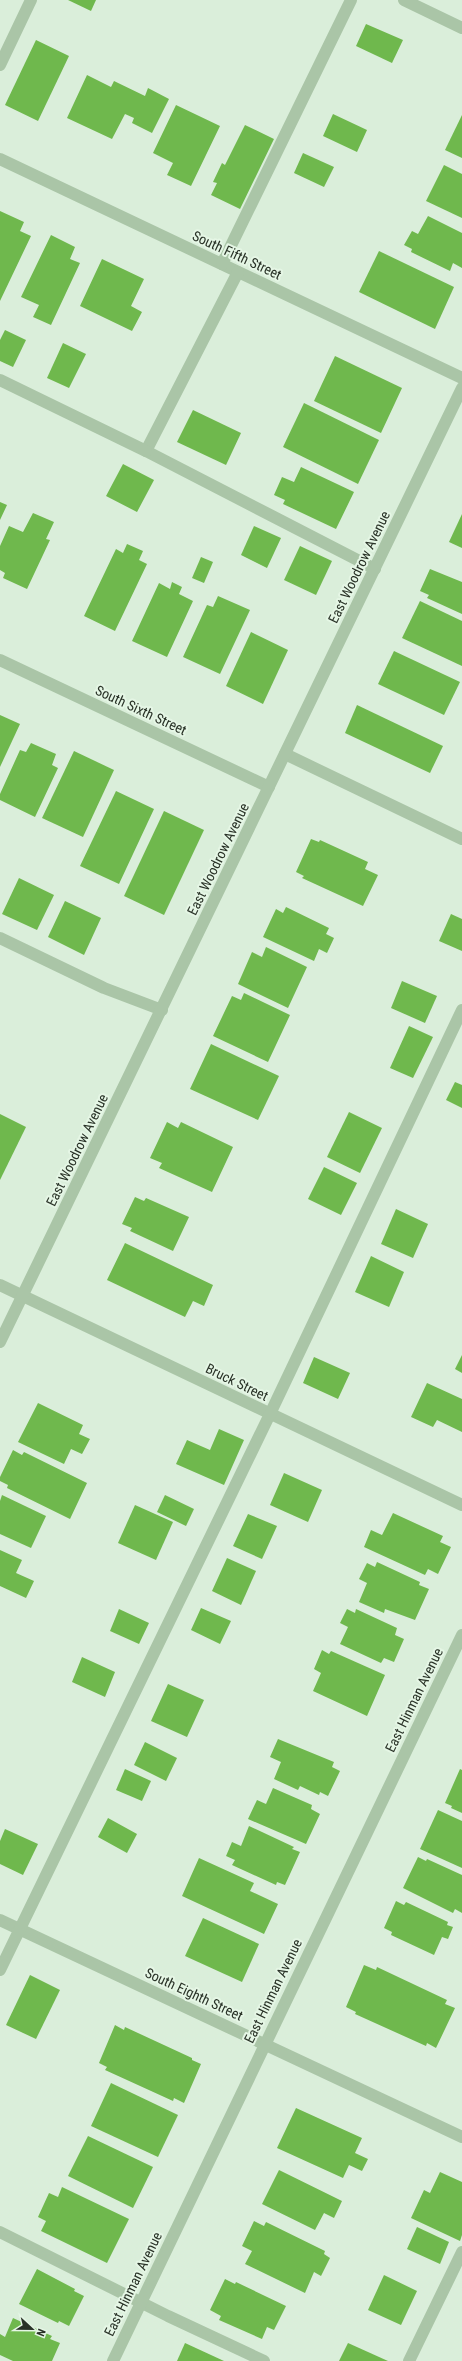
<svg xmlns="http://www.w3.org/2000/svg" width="462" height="2361" viewBox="0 0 462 2361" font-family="'Roboto Condensed',sans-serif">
<rect width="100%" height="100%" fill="#daeeda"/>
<!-- building -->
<g fill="#6fb84d">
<path d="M68,0H96L91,11Z"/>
<path d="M366,24L403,40L392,63L356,46Z"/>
<path d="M36,40L69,56L38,121L5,105Z"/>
<path d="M87,75L111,87L114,81L145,96L148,88L169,99L152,133L132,123L134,118L125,114L112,139L67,118Z"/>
<path d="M176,105L220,126L191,186L167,175L173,163L153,153Z"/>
<path d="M333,114L367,130L357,152L323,136Z"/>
<path d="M462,115V158L445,150Z"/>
<path d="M245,125L274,139L240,209L211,195L217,183L213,182L222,163L225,165Z"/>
<path d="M303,153L334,167L324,187L294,173Z"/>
<path d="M444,165L462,174V218L426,201Z"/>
<path d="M0,211L24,222L20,231L31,236L0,301Z"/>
<path d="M428,216L462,233V268L453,263L450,271L411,252L412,249L404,245L412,231L418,234Z"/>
<path d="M51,235L75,247L70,259L80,263L51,325L33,317L39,305L21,297Z"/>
<path d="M379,251L454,287L435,329L359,292Z"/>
<path d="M102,259L144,279L131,306L142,312L132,331L80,306Z"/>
<path d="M5,330L26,340L13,367L0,361V340Z"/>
<path d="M63,343L86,354L69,388L47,378Z"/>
<path d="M335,356L402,388L381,433L314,401Z"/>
<path d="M304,403L379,440L358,484L283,447Z"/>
<path d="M193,410L241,433L226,465L177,442Z"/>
<path d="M123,464L154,480L137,512L106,496Z"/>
<path d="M301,467L354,492L336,529L283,504L285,500L274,495L282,477L294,482Z"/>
<path d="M0,502L7,505L0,520Z"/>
<path d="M33,513L54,522L46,539L50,540L27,589L3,578L5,573L0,570V546L9,526L23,532Z"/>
<path d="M462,514V548L449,542Z"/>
<path d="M254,526L281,538L267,568L241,555Z"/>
<path d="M127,544L143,551L139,560L147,564L115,631L84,616L116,549L123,553Z"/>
<path d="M300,546L332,561L316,595L284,580Z"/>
<path d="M201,557L213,562L204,583L192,578Z"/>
<path d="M430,569L462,582V614L427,598L429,595L420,591Z"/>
<path d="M172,582L182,587L179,594L193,601L167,657L132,641L159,583L170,589Z"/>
<path d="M218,596L250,610L220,674L183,657L207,605L213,607Z"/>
<path d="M420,601L462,621V666L402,638Z"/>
<path d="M251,632L288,650L263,704L226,686Z"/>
<path d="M394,651L460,682L444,715L378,684Z"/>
<path d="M357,705L443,746L430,773L345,733Z"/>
<path d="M0,715L20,724L0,767Z"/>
<path d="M31,743L56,754L52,765L58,768L35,817L0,800V794L20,750L26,752Z"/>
<path d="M74,751L114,770L83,837L42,818Z"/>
<path d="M116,791L154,809L119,884L80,866Z"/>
<path d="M164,811L204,830L164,915L124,896Z"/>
<path d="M311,839L319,842L320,840L368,862L365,869L378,875L363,906L302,878L304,876L296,872Z"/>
<path d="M19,878L54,895L37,930L2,914Z"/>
<path d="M65,901L101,918L84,955L48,937Z"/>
<path d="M286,907L329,928L326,934L334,938L327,953L319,949L314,961L263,937L276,909L283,913Z"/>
<path d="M451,914L462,919V951L439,941Z"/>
<path d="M266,947L307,967L288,1008L238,984L252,952L262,957Z"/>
<path d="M402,981L437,996L425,1023L391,1008Z"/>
<path d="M244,993L290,1015L268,1062L213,1036L232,996L241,1000Z"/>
<path d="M409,1026L433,1037L413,1078L390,1068Z"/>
<path d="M211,1044L279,1076L258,1120L190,1089Z"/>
<path d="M455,1082L462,1085V1108L446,1100Z"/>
<path d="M349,1112L382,1128L360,1173L327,1157Z"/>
<path d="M0,1114L26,1127L0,1180Z"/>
<path d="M167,1122L178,1128L181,1122L233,1147L212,1192L159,1168L162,1163L150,1158Z"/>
<path d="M324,1167L357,1183L341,1215L308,1199Z"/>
<path d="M135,1197L144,1201L146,1198L189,1217L173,1251L130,1231L132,1228L122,1224Z"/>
<path d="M396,1209L428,1224L413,1258L381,1244Z"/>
<path d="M125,1243L213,1285L204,1306L193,1301L185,1317L107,1280Z"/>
<path d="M371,1256L404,1272L389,1307L355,1292Z"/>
<path d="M462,1355V1373L455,1369Z"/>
<path d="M314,1357L350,1373L338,1399L303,1383Z"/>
<path d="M427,1383L462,1399V1432L437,1420L433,1427L411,1417Z"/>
<path d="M38,1403L83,1425L79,1434L90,1439L82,1454L71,1449L64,1464L18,1442Z"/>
<path d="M219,1429L244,1440L224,1485L176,1464L187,1440L210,1450Z"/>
<path d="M13,1450L22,1455L24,1452L87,1483L70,1519L7,1488L8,1485L0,1481V1477Z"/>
<path d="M284,1473L322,1490L308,1522L270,1505Z"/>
<path d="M2,1495L46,1516L31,1548L0,1534V1501Z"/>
<path d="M165,1495L194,1509L186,1526L157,1512Z"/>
<path d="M135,1505L173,1522L156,1560L118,1543Z"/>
<path d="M393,1513L443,1536L440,1542L451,1547L438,1574L428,1569L425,1575L364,1547L371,1530L382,1535Z"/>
<path d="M248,1514L277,1526L262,1559L233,1546Z"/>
<path d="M0,1550L22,1560L16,1573L34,1581L26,1598L0,1586Z"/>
<path d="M227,1558L256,1571L241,1605L212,1591Z"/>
<path d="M377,1562L420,1582L419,1585L429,1589L415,1620L385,1609L384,1613L359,1602L367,1583L359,1579L367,1563L375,1567Z"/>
<path d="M201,1608L231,1621L220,1644L191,1630Z"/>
<path d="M119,1609L149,1623L139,1644L110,1631Z"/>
<path d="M347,1609L355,1613L356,1609L397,1628L395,1635L404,1639L394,1662L384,1658L381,1663L340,1644L348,1627L340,1623Z"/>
<path d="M322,1650L329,1654L331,1651L385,1675L367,1716L313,1691L321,1673L314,1669Z"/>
<path d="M82,1657L115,1672L105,1697L72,1682Z"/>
<path d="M168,1684L204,1700L187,1737L151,1721Z"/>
<path d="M278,1739L334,1762L332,1767L340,1771L328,1796L320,1792L319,1795L300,1786L298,1790L274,1779L281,1762L270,1757Z"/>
<path d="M145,1742L177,1758L166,1781L134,1765Z"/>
<path d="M125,1769L151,1781L142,1801L116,1790Z"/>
<path d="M460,1769L462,1770V1813L451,1808L452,1806L445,1803Z"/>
<path d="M273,1788L312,1805L311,1809L320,1814L306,1844L248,1819L257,1800L266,1804Z"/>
<path d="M438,1810L462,1821V1868L420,1849Z"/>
<path d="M108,1818L137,1834L127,1853L98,1837Z"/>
<path d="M249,1826L294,1847L292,1849L300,1852L285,1885L277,1882L276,1885L232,1865L235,1860L226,1856L232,1842L241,1846Z"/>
<path d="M5,1829L38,1844L23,1875L0,1864V1841Z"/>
<path d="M418,1857L426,1861L427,1859L462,1875V1913L455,1909L453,1913L403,1888Z"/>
<path d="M199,1858L254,1883L250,1891L278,1904L264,1934L182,1896Z"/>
<path d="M396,1901L404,1905L406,1902L448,1922L447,1925L453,1927L448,1939L442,1937L434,1955L391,1935L392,1932L384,1928Z"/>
<path d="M203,1918L259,1944L242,1982L185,1956Z"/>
<path d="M364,1965L376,1970L377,1967L447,2000L445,2004L455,2008L436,2048L427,2043L426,2046L355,2014L356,2012L346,2007Z"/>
<path d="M30,1975L60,1990L36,2039L6,2025Z"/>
<path d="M115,2025L124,2030L125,2027L192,2058V2060L201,2064L184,2103L174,2098L173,2101L105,2070L107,2067L99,2063Z"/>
<path d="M111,2083L178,2115L158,2157L91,2126Z"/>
<path d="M296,2108L362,2138L355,2153L368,2159L362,2171L349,2165L343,2178L277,2148Z"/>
<path d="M88,2136L153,2167L133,2208L68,2176Z"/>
<path d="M279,2170L342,2201L334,2218L324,2213L315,2230L262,2204Z"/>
<path d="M440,2172L462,2182V2235L460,2241L411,2218L424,2190L430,2193Z"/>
<path d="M62,2187L129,2219L107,2263L41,2231L46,2221L38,2217L49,2193L58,2197Z"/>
<path d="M254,2221L264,2226L266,2222L325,2251L324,2254L330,2258L321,2276L314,2272L305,2293L245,2264L252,2251L242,2246Z"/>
<path d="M417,2227L449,2242L440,2264L407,2249Z"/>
<path d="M37,2269L75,2289L74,2291L84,2296L69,2326L59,2321L58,2323L19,2304Z"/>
<path d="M384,2275L417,2291L401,2325L368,2310Z"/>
<path d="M225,2279L235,2284L236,2282L286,2306L274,2330L267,2327L262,2339L219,2320L221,2316L210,2310Z"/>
<path d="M13,2318L52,2336L50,2339L60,2343L52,2361H13L0,2355V2334L5,2337Z"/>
<path d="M185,2343L224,2361H177Z"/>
<path d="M348,2343L388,2361H339Z"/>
</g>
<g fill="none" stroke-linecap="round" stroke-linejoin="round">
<!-- minor -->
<g stroke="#aac5a7" stroke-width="12">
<path d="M404,0L462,28"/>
<path d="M0,65L31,0"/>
<path d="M0,159L462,378"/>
<path d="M222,264L351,0"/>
<path d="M238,272L146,451L375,569"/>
<path d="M0,380L146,451"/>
<path d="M0,660L269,787"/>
<path d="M285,754L462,839"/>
<path d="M0,938L104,988L162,1010"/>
<path d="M0,1285L462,1505"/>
<path d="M0,1342L462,388"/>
<path d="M0,1920L462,2137"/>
<path d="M0,1970L270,1414L462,1010"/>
<path d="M0,2232L168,2316L264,2361"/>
<path d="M113,2361L462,1635"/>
<path d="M409,2361L462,2252"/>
</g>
</g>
<g text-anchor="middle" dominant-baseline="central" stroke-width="4" stroke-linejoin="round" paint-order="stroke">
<!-- street labels -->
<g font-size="14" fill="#293227" stroke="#e5f6e5">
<text transform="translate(237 255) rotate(25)">South Fifth Street</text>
<text transform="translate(359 567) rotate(-64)">East Woodrow Avenue</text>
<text transform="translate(141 710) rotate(25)">South Sixth Street</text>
<text transform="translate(218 859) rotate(-64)">East Woodrow Avenue</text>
<text transform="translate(77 1150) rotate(-64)">East Woodrow Avenue</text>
<text transform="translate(237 1382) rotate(26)">Bruck Street</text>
<text transform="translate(414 1700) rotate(-64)">East Hinman Avenue</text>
<text transform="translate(273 1991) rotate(-64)">East Hinman Avenue</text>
<text transform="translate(194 1994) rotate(25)">South Eighth Street</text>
<text transform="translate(133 2284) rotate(-64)">East Hinman Avenue</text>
</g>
</g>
<!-- north arrow -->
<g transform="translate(32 2329) rotate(112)" stroke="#e5f6e5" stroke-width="3" paint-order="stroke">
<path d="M0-3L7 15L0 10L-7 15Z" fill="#293227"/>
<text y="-6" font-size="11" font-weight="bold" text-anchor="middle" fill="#293227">N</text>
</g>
</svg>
